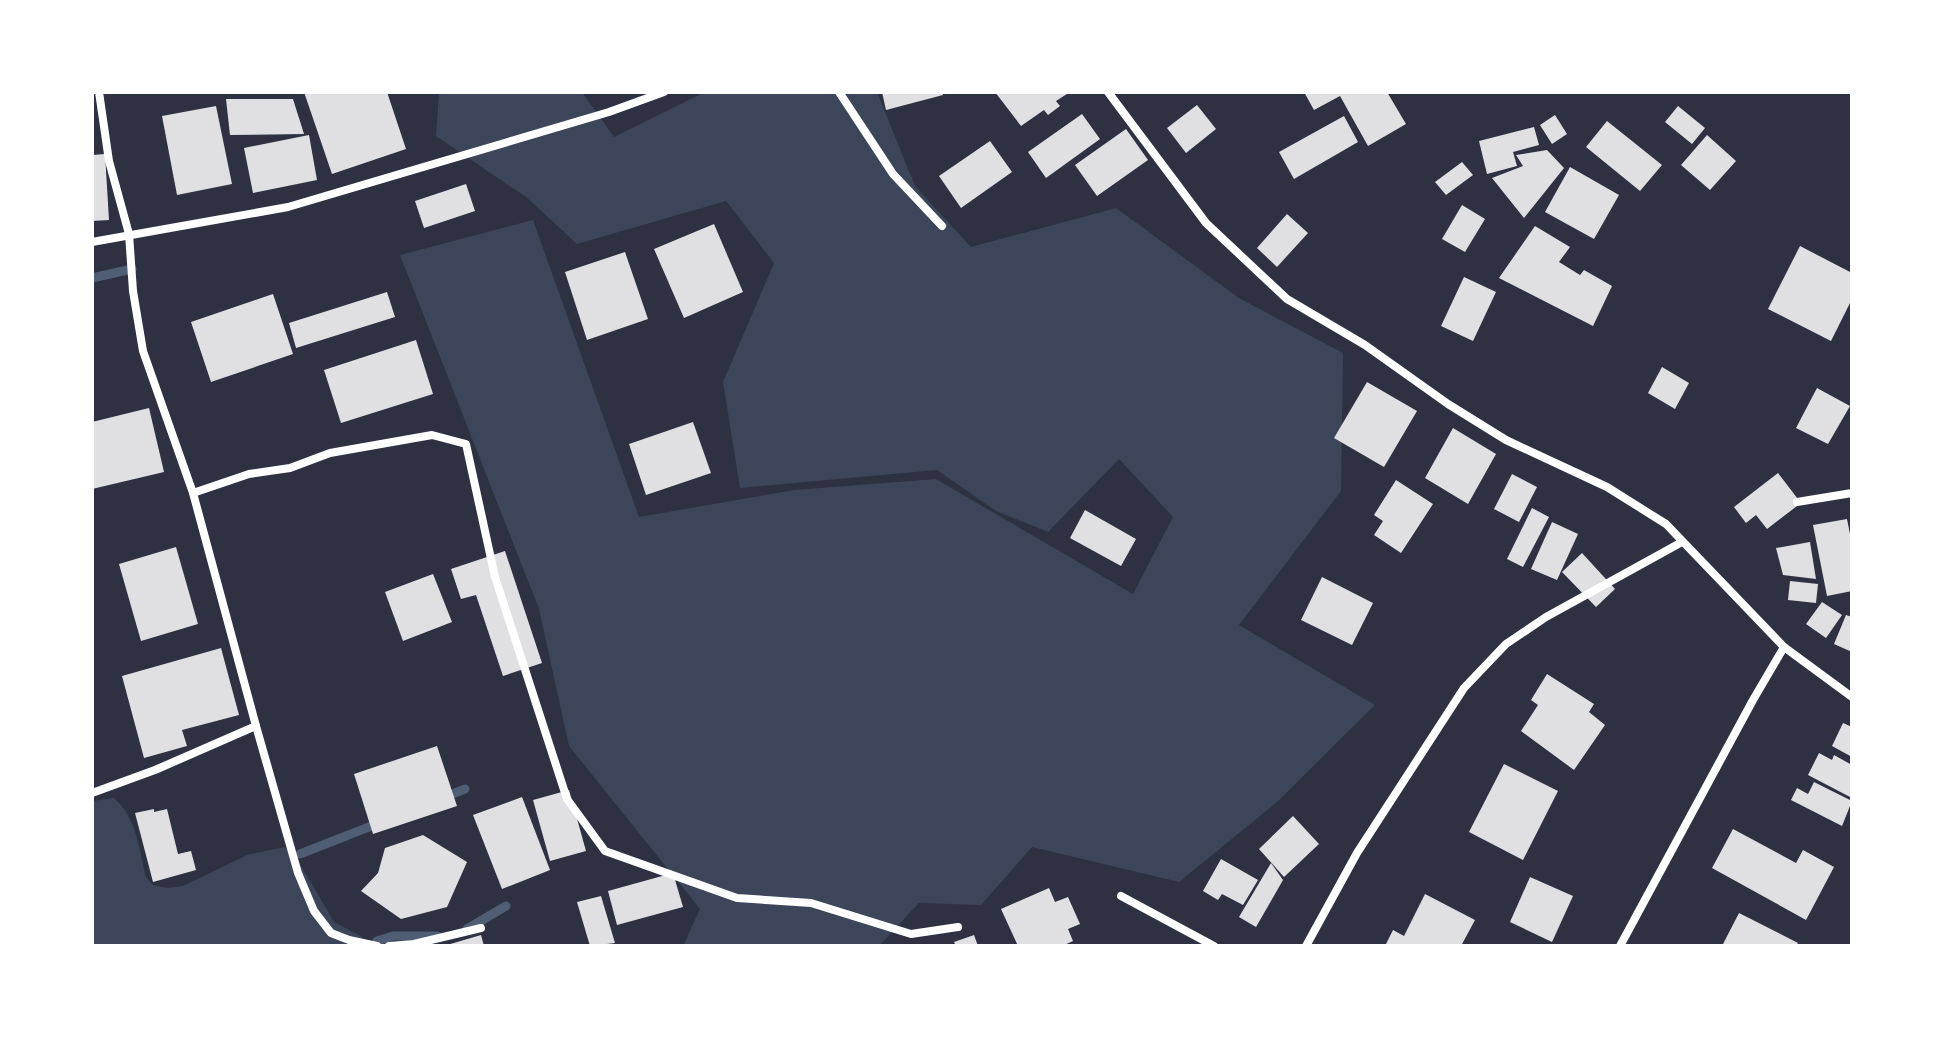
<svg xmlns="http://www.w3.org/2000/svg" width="1944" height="1038" viewBox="0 0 1944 1038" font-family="'Noto Sans',sans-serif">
<rect width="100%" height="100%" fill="#2d3142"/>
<!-- green -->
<g fill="#3c4559">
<path d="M439,92H582L614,137L705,92H877L915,186L971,247L1116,208L1239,298L1343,353L1341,491L1239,625L1375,705L1276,803L1179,882L1032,847L981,905L919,903L879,946H683L700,909L569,746L539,609L400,255L533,220L639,517L794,490L936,479L1133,594L1173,517L1119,459L1048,532L996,511L937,470L740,488L723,382L774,263L726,201L577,244L526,197L436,136Z"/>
<path d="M114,798C137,818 139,849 146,877L153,885L167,888L183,886L247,855L284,847L293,852L334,922L361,936L371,946H92V801Z"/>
</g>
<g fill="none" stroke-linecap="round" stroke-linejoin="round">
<!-- stream -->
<g stroke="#4f5d75" stroke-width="9">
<path d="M92,278L132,269"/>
<path d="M445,797L465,789"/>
<path d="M300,854L379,823"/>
<path d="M467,929L506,906"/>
<path d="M377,941L393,936H437"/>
</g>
</g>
<!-- building -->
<g fill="#e0e0e3">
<path d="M304,92H387L406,149L332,174Z"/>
<path d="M882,92H942L943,95L886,110Z"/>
<path d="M995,92H1070L1056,101L1060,106L1048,115L1044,110L1021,126Z"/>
<path d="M1304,92H1387L1406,124L1368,146L1340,96L1314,110Z"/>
<path d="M226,99H293L304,134L230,135Z"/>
<path d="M1197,105L1216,129L1186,153L1167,128Z"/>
<path d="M216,106L232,184L177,195L162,116Z"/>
<path d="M1678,106L1705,128L1692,144L1665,122Z"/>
<path d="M1082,114L1100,139L1046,178L1028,152Z"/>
<path d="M1555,115L1567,134L1552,144L1540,125Z"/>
<path d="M1344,116L1358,142L1294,179L1279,152Z"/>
<path d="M1607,121L1662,165L1640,191L1586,147Z"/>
<path d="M1534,127L1539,145L1513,152L1517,166L1487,174L1479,141Z"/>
<path d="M1126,129L1148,160L1097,196L1075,165Z"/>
<path d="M309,135L317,180L253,193L244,148Z"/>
<path d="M1707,135L1736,161L1710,190L1681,165Z"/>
<path d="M990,141L1012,172L961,208L939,176Z"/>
<path d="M1547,150L1564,168L1524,218L1492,178L1523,166L1516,155Z"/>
<path d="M105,154L109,220L92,221V155Z"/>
<path d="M1462,162L1473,175L1446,195L1435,182Z"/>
<path d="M1570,167L1619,195L1594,239L1545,212Z"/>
<path d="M466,184L475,211L424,228L415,201Z"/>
<path d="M1462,205L1485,219L1465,252L1442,239Z"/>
<path d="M1287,214L1308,233L1277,267L1257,248Z"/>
<path d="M714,224L743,292L684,318L654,249Z"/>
<path d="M1535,226L1570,247L1559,262L1580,275L1584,270L1612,286L1593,326L1499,278Z"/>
<path d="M1800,246L1852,273V299L1831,341L1768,309Z"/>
<path d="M625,252L648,319L587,340L565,272Z"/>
<path d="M1464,277L1496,292L1473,341L1441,326Z"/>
<path d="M387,292L395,317L296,348L289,323Z"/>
<path d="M273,294L293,354L211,382L191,322Z"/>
<path d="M416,340L433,394L341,423L324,370Z"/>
<path d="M1662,367L1689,383L1675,409L1648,393Z"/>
<path d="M1367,382L1417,411L1384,467L1334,438Z"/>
<path d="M1817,388L1850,406L1828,444L1796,428Z"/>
<path d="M149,408L164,472L92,489V422Z"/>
<path d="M693,422L711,473L646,495L629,444Z"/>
<path d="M1453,428L1496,454L1468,504L1425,478Z"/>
<path d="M1778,473L1801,503L1767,529L1756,515L1746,523L1734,507Z"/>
<path d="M1512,474L1537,487L1519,522L1494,509Z"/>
<path d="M1396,480L1433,504L1401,553L1374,535L1383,521L1374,515Z"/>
<path d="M1532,508L1549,517L1523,567L1507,559Z"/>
<path d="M1085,510L1136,539L1121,566L1070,538Z"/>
<path d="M1847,519L1852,544V591L1827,596L1813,525Z"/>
<path d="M1552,522L1578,534L1557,580L1531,569Z"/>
<path d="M1810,542L1816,579L1783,575L1776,548Z"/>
<path d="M176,547L198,624L141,641L119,564Z"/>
<path d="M505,551L542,663L503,676L476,595L461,599L451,569Z"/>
<path d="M1582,553L1615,589L1596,607L1562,572Z"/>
<path d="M433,574L452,622L403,641L385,592Z"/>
<path d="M1322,577L1373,603L1352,645L1301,620Z"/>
<path d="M1790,581L1818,584L1816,603L1788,600Z"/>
<path d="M1822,602L1842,615L1826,638L1806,624Z"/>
<path d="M1846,615L1852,617V652L1834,644Z"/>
<path d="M221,648L239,715L182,730L187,746L144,758L122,676Z"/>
<path d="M1547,674L1594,704L1589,712L1605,725L1574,770L1521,731L1538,705L1531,700Z"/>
<path d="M1843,723L1852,727V757L1832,746Z"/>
<path d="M437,746L457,806L373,834L354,774Z"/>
<path d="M1819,753L1832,760L1834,755L1852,765V798L1808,775Z"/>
<path d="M1504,764L1558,791L1523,860L1469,832Z"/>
<path d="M1814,782L1852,801L1842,826L1791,800L1797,788L1808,794Z"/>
<path d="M569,790L586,851L550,861L533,800Z"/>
<path d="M522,797L550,870L502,889L473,815Z"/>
<path d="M154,809V812L167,809L178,854L191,851L196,870L153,882L135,813Z"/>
<path d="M1293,816L1319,844L1284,877L1259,849Z"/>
<path d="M1733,829L1796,863L1803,850L1834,867L1806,920L1712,868Z"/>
<path d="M423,835L467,862L447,907L401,919L361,891L378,873L385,848Z"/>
<path d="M1221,859L1258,880L1243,905L1222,894L1218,900L1203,891Z"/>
<path d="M1271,863L1283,880L1256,927L1239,917Z"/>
<path d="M673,873L683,907L617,925L608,891Z"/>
<path d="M1530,877L1573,896L1552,942L1510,922Z"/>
<path d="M1049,888L1055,902L1068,897L1080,924L1068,929L1073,941L1062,946H1018L1001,909Z"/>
<path d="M1425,894L1475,920L1461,946H1385L1393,930L1404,936Z"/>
<path d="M601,896L615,943L590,946L577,902Z"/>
<path d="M1739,913L1798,943L1796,946H1722Z"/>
<path d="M481,935L484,946H447V945Z"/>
<path d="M974,935L978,946H956L954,942Z"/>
</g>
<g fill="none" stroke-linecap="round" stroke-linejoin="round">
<!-- minor -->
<g stroke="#fff" stroke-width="8">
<path d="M99,92L109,161L129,234L133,291L143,351L193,493L249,474L290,468L330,453L432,435L466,444L495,577L567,799L605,851L737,898L811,903L911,934L958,927"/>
<path d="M839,92L893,174L942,226"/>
<path d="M1108,92L1206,223L1287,299L1365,345L1448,404L1506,440L1607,487L1666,524L1784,647L1852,697"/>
<path d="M92,242L288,207L609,112L664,92"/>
<path d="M1797,502L1852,493"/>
<path d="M256,726L298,873L314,911L331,933L349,940L377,946"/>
<path d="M92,793L155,770L256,726L193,493"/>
<path d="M1121,896L1214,946"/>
<path d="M389,946L414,944L481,928"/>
<path d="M1306,946L1357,853L1464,688L1506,644L1546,617L1682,542"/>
<path d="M1620,946L1753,700L1784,647"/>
</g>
</g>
<!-- border -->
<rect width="1944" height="1038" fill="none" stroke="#ffffff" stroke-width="188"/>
</svg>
